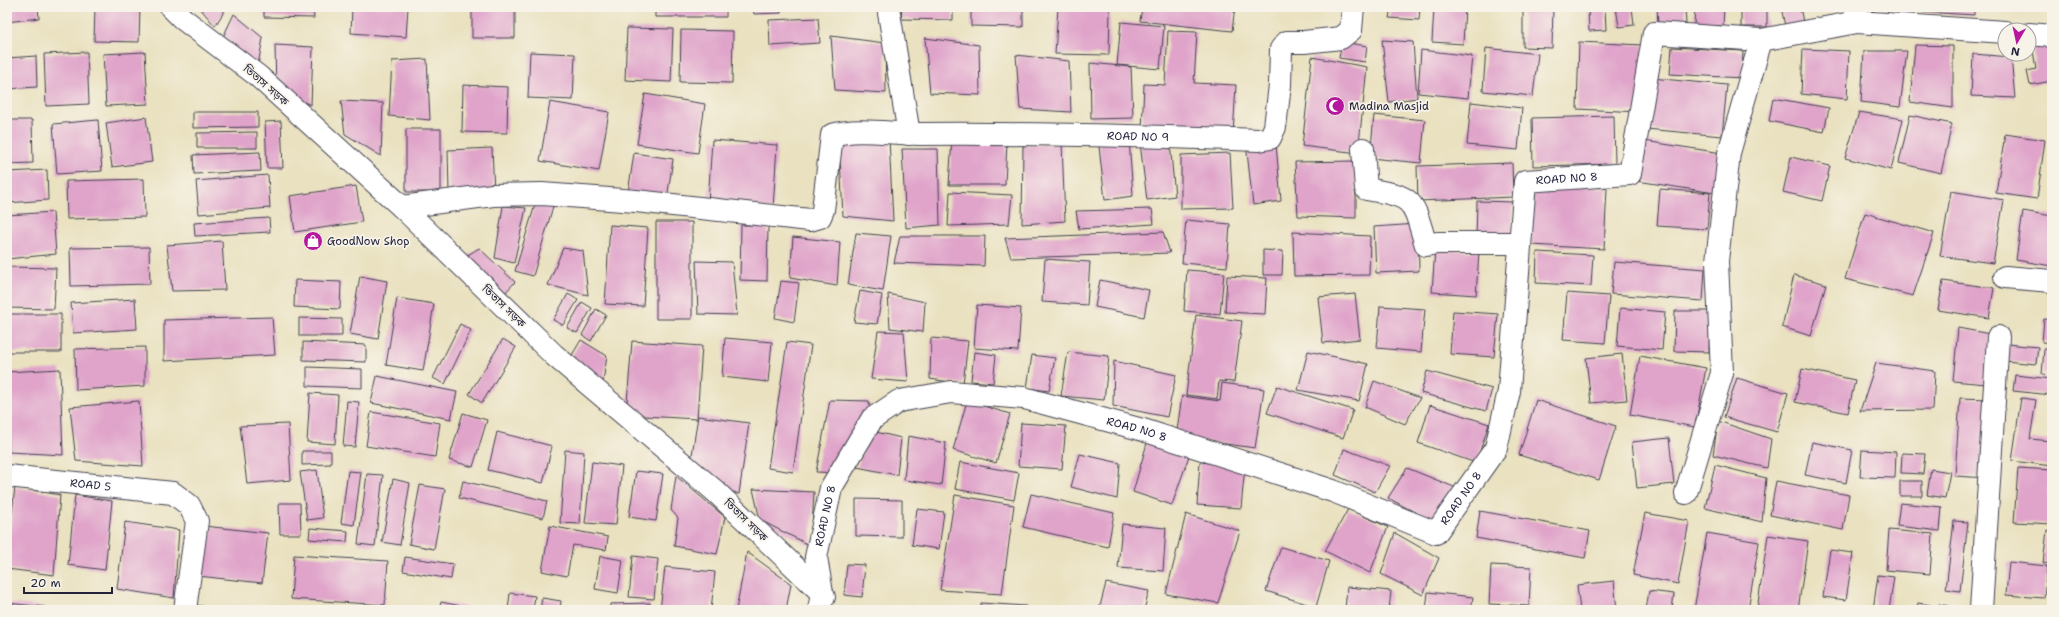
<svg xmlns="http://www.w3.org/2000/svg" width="2059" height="617" font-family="'Shantell Sans','Noto Sans Bengali',sans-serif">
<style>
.building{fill:#e0a4ca}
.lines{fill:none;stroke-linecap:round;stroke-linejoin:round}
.minor-casing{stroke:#403f4f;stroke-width:24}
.minor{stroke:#fff;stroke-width:22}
.labels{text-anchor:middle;stroke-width:3.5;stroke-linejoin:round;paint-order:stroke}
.street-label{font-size:11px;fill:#22223b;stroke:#f7f3e8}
.poi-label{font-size:11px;fill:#22223b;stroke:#f7f3e8;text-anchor:start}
</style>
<rect width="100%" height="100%" fill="#f7f3e8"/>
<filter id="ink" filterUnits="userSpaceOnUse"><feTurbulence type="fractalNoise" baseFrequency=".025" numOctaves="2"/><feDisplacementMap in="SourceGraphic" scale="8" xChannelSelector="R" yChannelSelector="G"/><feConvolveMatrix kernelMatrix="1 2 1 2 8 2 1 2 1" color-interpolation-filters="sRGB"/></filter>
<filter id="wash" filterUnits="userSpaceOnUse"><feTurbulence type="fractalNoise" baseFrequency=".012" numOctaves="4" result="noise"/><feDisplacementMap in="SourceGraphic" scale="16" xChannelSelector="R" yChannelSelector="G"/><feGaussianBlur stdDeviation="0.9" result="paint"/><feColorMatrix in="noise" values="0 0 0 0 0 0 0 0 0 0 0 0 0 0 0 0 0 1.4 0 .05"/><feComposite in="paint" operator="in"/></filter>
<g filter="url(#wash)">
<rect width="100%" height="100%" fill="#e9e1bf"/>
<g id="blocks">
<!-- building -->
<path class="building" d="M7,7H38L39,18L7,22Z
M95,7H140L139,42L94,41Z
M199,7H227L215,26Z
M264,7H313L314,18L264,17Z
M352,7H408L406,37L351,33Z
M472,7H515V38H472Z
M655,7H726V17H655Z
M753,7H781V13L754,14Z
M902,7H953V20L901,19Z
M971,7H1023V27L971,26Z
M1058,7H1110L1109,55L1055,54Z
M1142,7H1235L1232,31L1140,21Z
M1391,7H1420L1419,20L1389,18Z
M1434,7H1465L1463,44L1432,42Z
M1523,7H1553L1552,48L1523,47Z
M1588,7H1605L1606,30L1589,31Z
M1616,7H1632L1634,25L1619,27Z
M1657,7H1685L1686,24L1658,25Z
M1695,7H1724L1723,26L1694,25Z
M1741,7H1767V27H1741Z
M1781,7H1800L1804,27L1786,31Z
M1922,7H1974V15L1922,12Z
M234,14L263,38L257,70L223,37Z
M818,18L820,43L770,46L769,20Z
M1121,22L1164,26L1160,69L1117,65Z
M627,28L673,29L671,82L625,80Z
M681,30L733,31L732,83L680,82Z
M1168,31L1197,32L1194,83L1236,85L1233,135L1142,130L1144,84L1165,85Z
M831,36L885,43L886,93L835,90Z
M925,38L979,45L980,95L930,93Z
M1382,40L1413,42L1417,98L1389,102Z
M2052,41V81L2030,85L2027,71L2036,69L2032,45Z
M1342,42L1367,46L1365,62L1339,58Z
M1579,42L1643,45L1640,112L1577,109Z
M275,45L313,47L311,105L276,91Z
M1915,45L1953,46V108L1910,102Z
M1672,47L1743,51L1742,78L1670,74Z
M1486,48L1538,54L1533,96L1483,91Z
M1803,49L1849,51L1847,99L1801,94Z
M1421,50L1472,56L1468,98L1418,93Z
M1864,51H1907L1900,107L1861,102Z
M87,52L89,104L46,106L44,54Z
M145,52L148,104L106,106L103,54Z
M530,52L575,54L573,100L528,98Z
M1973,54L2011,57L2015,98L1971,96Z
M1016,55L1069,61L1071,112L1020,109Z
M36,56L37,87L7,89V58Z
M1312,57L1367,67L1358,153L1302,146Z
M427,59L430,120L389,116L392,61Z
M1090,63L1131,67L1133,118L1091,119Z
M1651,78L1727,85L1722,136L1646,129Z
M463,85L508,87L507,133L462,132Z
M645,94L705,104L698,153L637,144Z
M1773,98L1829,108L1824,132L1769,121Z
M341,101L383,103L381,156L345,134Z
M550,102L609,112L599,171L540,161Z
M1471,102L1522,108L1518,150L1467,145Z
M193,112H258V127L193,128Z
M1859,112L1903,119L1891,170L1845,158Z
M1374,115L1425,120L1421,163L1370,158Z
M1910,115L1952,124L1941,173L1899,163Z
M1614,116L1615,164L1533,166L1532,118Z
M146,117L152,162L112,167L106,123Z
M7,120H32L33,163L7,164Z
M98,120L102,171L57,174L53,124Z
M281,121L283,168H267L265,122Z
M406,129H441V192H406Z
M257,132V148H197V133Z
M2005,134L2045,140L2037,199L1996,193Z
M839,138H889L893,221L843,216Z
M1098,138L1129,139L1133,196L1105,200Z
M952,139L1007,141L1005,185H949Z
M712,140L777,145L773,209L708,204Z
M1644,141L1722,153L1715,193L1637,181Z
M1062,143L1065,221L1022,224L1023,146Z
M1140,143H1170L1175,196L1147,200Z
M1246,143L1276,144L1281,201L1253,205Z
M492,148L494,191L449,193L448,150Z
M902,149H938L940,225L906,228Z
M260,152L261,171L194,174L193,155Z
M634,153L673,159L667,199L628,193Z
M1230,153L1233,208L1181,209V155Z
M1791,157L1830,166L1822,201L1783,192Z
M1356,161V218L1298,216L1295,162Z
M1512,163L1513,197L1418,201L1417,166Z
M47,170L48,200L7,203V172Z
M268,175L270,208L199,214L196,181Z
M144,179L145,217L67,219L66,181Z
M1534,184L1607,188L1604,249L1531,245Z
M356,186L362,222L295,232L290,196Z
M1660,189L1710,193L1707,229L1657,226Z
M1951,191L2004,200L1993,263L1940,256Z
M950,192L1012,195L1009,224L948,226Z
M537,198L554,203L533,276L515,271Z
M1477,201L1513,202L1512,241H1476Z
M503,206L526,208L514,263L495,258Z
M1152,209L1154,224L1079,229L1076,211Z
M2023,211L2052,216V266L2016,260Z
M53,212L56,254L7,259V215Z
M1865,213L1934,233L1913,296L1845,279Z
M269,218L270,232L195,236L194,223Z
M1186,220L1230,224L1227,267L1182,263Z
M656,222H692V319H656Z
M1418,224L1419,271L1376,273L1374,227Z
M610,225L648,228L643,306L605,304Z
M741,225H768L767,281L740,280Z
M1163,232L1170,253L1011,258L1005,238Z
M1293,232L1370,236L1369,275L1294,276Z
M856,233L891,236L883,291L848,285Z
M900,236H985L984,266L894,263Z
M793,237L840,242L837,286L790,278Z
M222,241L225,290L172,291L167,245Z
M149,247L150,284L71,286L70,248Z
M479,248L515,282L504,294L463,258Z
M563,248L583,251L588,295L548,285Z
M1435,249L1479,252L1476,295L1432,292Z
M1263,250L1283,251L1282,275H1263Z
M1537,252L1593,255L1591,286L1536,283Z
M1045,259L1090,262L1087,305L1042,302Z
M696,261L732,262L737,315L698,314Z
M1614,262L1705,269L1703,301L1611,294Z
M7,267L56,268L54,309L7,308Z
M1187,270L1224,273L1220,314L1184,311Z
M1794,275L1826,284L1811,336L1782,327Z
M360,276L387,281L378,339L350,334Z
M1227,276L1267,278L1265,314L1225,312Z
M295,280L341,282L340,309L294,307Z
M1100,280L1149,290L1144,317L1095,307Z
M781,281L799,283L794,322L775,318Z
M1943,281L1994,288L1989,318L1938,310Z
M860,291L882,295L877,324L854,322Z
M1567,293L1609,296L1605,343L1563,340Z
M568,294L578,300L563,325L553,320Z
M888,294L925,302L923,332L890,328Z
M1355,294L1360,339L1323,343L1318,297Z
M397,298L434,304L423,371L386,365Z
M135,299L137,329L73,333L71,303Z
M582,302L592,308L577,333L567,328Z
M977,305L1021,308L1018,351L974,348Z
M1380,306L1425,309L1421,352L1377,348Z
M1620,308L1665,312L1662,350L1617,346Z
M596,309L606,315L591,341L582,335Z
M1453,311L1498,314L1494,357L1450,354Z
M1675,311H1710L1709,352L1674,351Z
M7,314H61V352H7Z
M1196,315L1242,321L1234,382L1219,381L1217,399L1186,395Z
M272,317L275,355L164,361V320Z
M299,318L342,319V336H299Z
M2044,319L2052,320V343L2042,342Z
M460,324L471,330L445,384L433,378Z
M1958,328L1990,334L1986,384L1953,381Z
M878,331L904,332L908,382L871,379Z
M725,338L772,342L768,382L722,377Z
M931,338L968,341L963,384L930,379Z
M503,339L516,347L482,403L469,394Z
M581,340L607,356L603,382L572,355Z
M632,341L702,346L697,419L626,415Z
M303,342L366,345V362L303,360Z
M787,342L811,345L793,472L768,468Z
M2006,344L2038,347L2036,364L2005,361Z
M145,347V386L76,390L75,349Z
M2044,349L2052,350V375L2042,374Z
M1308,351L1368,364L1359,401L1298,390Z
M974,352L996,355L993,383L971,381Z
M1068,352L1109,356L1104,400L1061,396Z
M1622,354L1627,400L1591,403L1586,358Z
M1032,355L1055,358L1049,391L1027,388Z
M1640,356L1706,368L1695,427L1630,415Z
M1114,361L1176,375L1167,417L1113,406Z
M1876,363L1935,371L1933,410L1860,411Z
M307,367L362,369V388L307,386Z
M60,369L63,455L9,452L7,372Z
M1802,369L1855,380L1848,413L1795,402Z
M1427,371L1492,389L1486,411L1421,393Z
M2015,375L2052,379V395L2013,391Z
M377,376L457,392L451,419L371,403Z
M1737,378L1788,393L1777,432L1724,417Z
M1374,381L1420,398L1405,424L1365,407Z
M1222,383L1264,389L1255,448L1176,437L1182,396L1220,401Z
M1277,386L1353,410L1343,438L1267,413Z
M310,393L338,395L335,444L307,442Z
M1960,398L1990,399L1986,478L1955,476Z
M2021,398L2036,400L2030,439L2052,441V466L2012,461Z
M830,400L869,401L870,415L839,473L816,472Z
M1536,400L1616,426L1599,480L1519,455Z
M139,401L143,466L76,461L70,407Z
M347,401L359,402L355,447L343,446Z
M967,401L1010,414L996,463L953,450Z
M1430,405L1489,424L1476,463L1418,443Z
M371,412L440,423L435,457L366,446Z
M463,413L487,420L473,467L449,460Z
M698,416L749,423L739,494L708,483L690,468Z
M1718,421L1771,439L1767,468L1713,455Z
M1021,423L1066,426L1062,469L1018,466Z
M288,424L291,480L247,484L240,426Z
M872,431L901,438L897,475L857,467Z
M497,432L552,446L543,483L488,470Z
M908,436L946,443L941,485L904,480Z
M1149,436L1190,453L1172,505L1133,492Z
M1669,438L1674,484L1637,488L1632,442Z
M1812,442L1852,450L1846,483L1805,475Z
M1344,449L1390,466L1375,492L1335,475Z
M565,450L584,452L580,524L560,523Z
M1862,450L1896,452L1895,478L1860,477Z
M302,451H331V464L302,465Z
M1902,453L1925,454L1923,474L1901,473Z
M1080,454L1120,463L1117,499L1071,487Z
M592,462L622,466L616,525L585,523Z
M960,462L1019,473L1014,500L955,489Z
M1200,462L1245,466L1241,508L1197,505Z
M1715,465L1766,478L1762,522L1705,508Z
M1407,468L1459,489L1435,523L1388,498Z
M2018,468L2052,470V524L2014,522Z
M1931,469L1950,472L1945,498L1927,495Z
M317,470L323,518L307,520L300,472Z
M348,471L361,472L354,525L341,523Z
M636,471L663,474L656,521L629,517Z
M367,474L383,475L375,546L358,544Z
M676,476L725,517L717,554L674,546L678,518L671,510Z
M393,479L410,483L400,545L382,542Z
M463,481L547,501L543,518L459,498Z
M1776,481L1849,495L1843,530L1770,515Z
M1900,481H1922V496H1900Z
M420,485L445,489L434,549L409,544Z
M15,487L60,495L54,575L7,569V554Z
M753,489L814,492L811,546L760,520Z
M1031,494L1114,513L1108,547L1023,527Z
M75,495L112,501L105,570L68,565Z
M955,495L1014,505L1002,594L940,590Z
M856,499L902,500V537L856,536Z
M279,503H300L301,534H280Z
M1900,503L1942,507L1940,531L1897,526Z
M917,509L944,512L939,549L912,545Z
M1348,509L1388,527L1370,573L1325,551Z
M1480,511L1590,531L1585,558L1476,538Z
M1645,513L1689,521L1678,584L1633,575Z
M1186,514L1240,531L1218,603L1166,594Z
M1954,521L1968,522L1960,591L1946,589Z
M125,522L179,530L174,598L117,589Z
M1122,524L1166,528L1163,571L1118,568Z
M195,525L268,533L262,583L189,575Z
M550,526L608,537L606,550L573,545L567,576L542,571Z
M310,528L348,531L347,542L309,539Z
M1889,530L1933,534L1930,574L1886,570Z
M2047,530L2052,531V564L2043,563Z
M1395,533L1439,558L1423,595L1381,574Z
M1707,533L1759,542L1748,610H1694Z
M1768,535L1808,541L1798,610H1757Z
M1281,547L1329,561L1316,607L1266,591Z
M1830,550L1853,553L1846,600L1823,597Z
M747,552L791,584L786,610H736Z
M294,555L388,561L385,605L291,599Z
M600,556L623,560L618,593L595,589Z
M633,556L658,559L654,599L629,597Z
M405,557L453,564L451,579L403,571Z
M2009,562L2047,566L2044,598L2006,595Z
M847,564L865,565L862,597L844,595Z
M1491,565L1531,567L1529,606L1489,604Z
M665,567L715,572L711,610H660Z
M1878,575L1894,577L1889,610H1873Z
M1614,581L1617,610H1580L1577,585Z
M1106,583L1149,591L1144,610H1099Z
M1347,587L1391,591L1389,610H1345Z
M1649,591L1674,594L1672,610H1646Z
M1428,592L1473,597L1471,610H1426Z
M510,593L535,596L533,610H508Z
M542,598L561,601L560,610H540Z
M441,602L476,609V610H439Z
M7,603L45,607L44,610H7Z
M650,603V610H610V604Z
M981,603L1026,606L1025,610H981Z
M1918,603L1931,605L1930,610H1916Z
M1939,604L1953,607L1952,610H1938Z
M194,605L222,609V610H193Z"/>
</g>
</g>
<g filter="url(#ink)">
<use href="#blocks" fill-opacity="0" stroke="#403f4f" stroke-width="1"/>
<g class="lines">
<!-- minor casing -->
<g class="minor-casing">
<g id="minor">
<path d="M171,7L183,19L258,76L402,207L554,355L715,491L822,593L824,597"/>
<path d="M888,7L909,134"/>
<path d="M1857,22L2005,32"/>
<path d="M2029,34L2052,36"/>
<path d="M1363,149L1366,189C1416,197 1412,199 1426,245L1437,243H1520"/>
<path id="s1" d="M402,207L493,195L542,194L636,201L810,220L820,217L823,210L832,135C857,127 892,134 919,134C1033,133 1146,136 1259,140L1270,138L1275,127L1280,85L1281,49L1287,42H1304L1341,38L1351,30L1353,7"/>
<path d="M2005,277L2052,281"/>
<path id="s2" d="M7,476L173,493L189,505L197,521L185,610"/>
<path d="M1686,493L1722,373L1717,261L1729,153L1761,40"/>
<path id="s3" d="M819,610L822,593L816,557L831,488L872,419L899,401L951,392L1024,398L1143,430L1333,491L1436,533L1496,448L1509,391L1525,181L1630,174L1654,33L1761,40L1857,22L1855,7"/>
<path d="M1981,610L1998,337"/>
</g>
</g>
<!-- minor -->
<use href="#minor" class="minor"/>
</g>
</g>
<!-- icons -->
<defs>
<g id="mosque-disc" transform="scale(1)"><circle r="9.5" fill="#b5179e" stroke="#f7f3e8"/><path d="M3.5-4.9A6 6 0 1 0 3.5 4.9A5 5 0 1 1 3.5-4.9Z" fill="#fff"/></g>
<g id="shop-disc" transform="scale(1)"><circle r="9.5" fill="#b5179e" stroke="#f7f3e8"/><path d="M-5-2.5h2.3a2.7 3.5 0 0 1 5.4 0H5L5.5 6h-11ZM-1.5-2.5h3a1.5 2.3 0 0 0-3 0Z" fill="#fff"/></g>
</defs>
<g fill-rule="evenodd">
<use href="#mosque-disc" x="1335" y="106"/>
<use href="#shop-disc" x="313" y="241"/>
</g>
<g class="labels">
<!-- street labels -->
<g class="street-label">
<text transform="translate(266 85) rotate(41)" y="4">তিতাস সড়ক</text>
<text dy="4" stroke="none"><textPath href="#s1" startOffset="810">ROAD NO 9</textPath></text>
<text dy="4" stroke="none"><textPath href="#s3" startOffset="1212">ROAD NO 8</textPath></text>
<text transform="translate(504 306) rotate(44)" y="4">তিতাস সড়ক</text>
<text dy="4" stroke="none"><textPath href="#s3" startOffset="480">ROAD NO 8</textPath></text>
<text dy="4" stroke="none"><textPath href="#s2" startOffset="84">ROAD 5</textPath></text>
<text dy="4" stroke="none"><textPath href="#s3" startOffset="840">ROAD NO 8</textPath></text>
<text dy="4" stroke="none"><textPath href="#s3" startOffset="96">ROAD NO 8</textPath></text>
<text transform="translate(746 520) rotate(44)" y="4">তিতাস সড়ক</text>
</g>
<!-- poi labels -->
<g class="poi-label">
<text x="1349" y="110">Madina Masjid</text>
<text x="327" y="245">GoodNow Shop</text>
</g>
</g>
<!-- margin -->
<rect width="2059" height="617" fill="none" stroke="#f7f3e8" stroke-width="24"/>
<!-- north arrow -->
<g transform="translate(2017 42) rotate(189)"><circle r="19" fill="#f7f3e8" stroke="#a29fa3"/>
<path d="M0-3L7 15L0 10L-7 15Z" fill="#b5179e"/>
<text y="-6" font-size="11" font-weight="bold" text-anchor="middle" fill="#22223b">N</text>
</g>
<!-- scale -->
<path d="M24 587v6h88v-6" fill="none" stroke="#22223b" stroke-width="2"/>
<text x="30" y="587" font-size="12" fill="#22223b" stroke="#f7f3e8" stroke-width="3" paint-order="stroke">20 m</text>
</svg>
